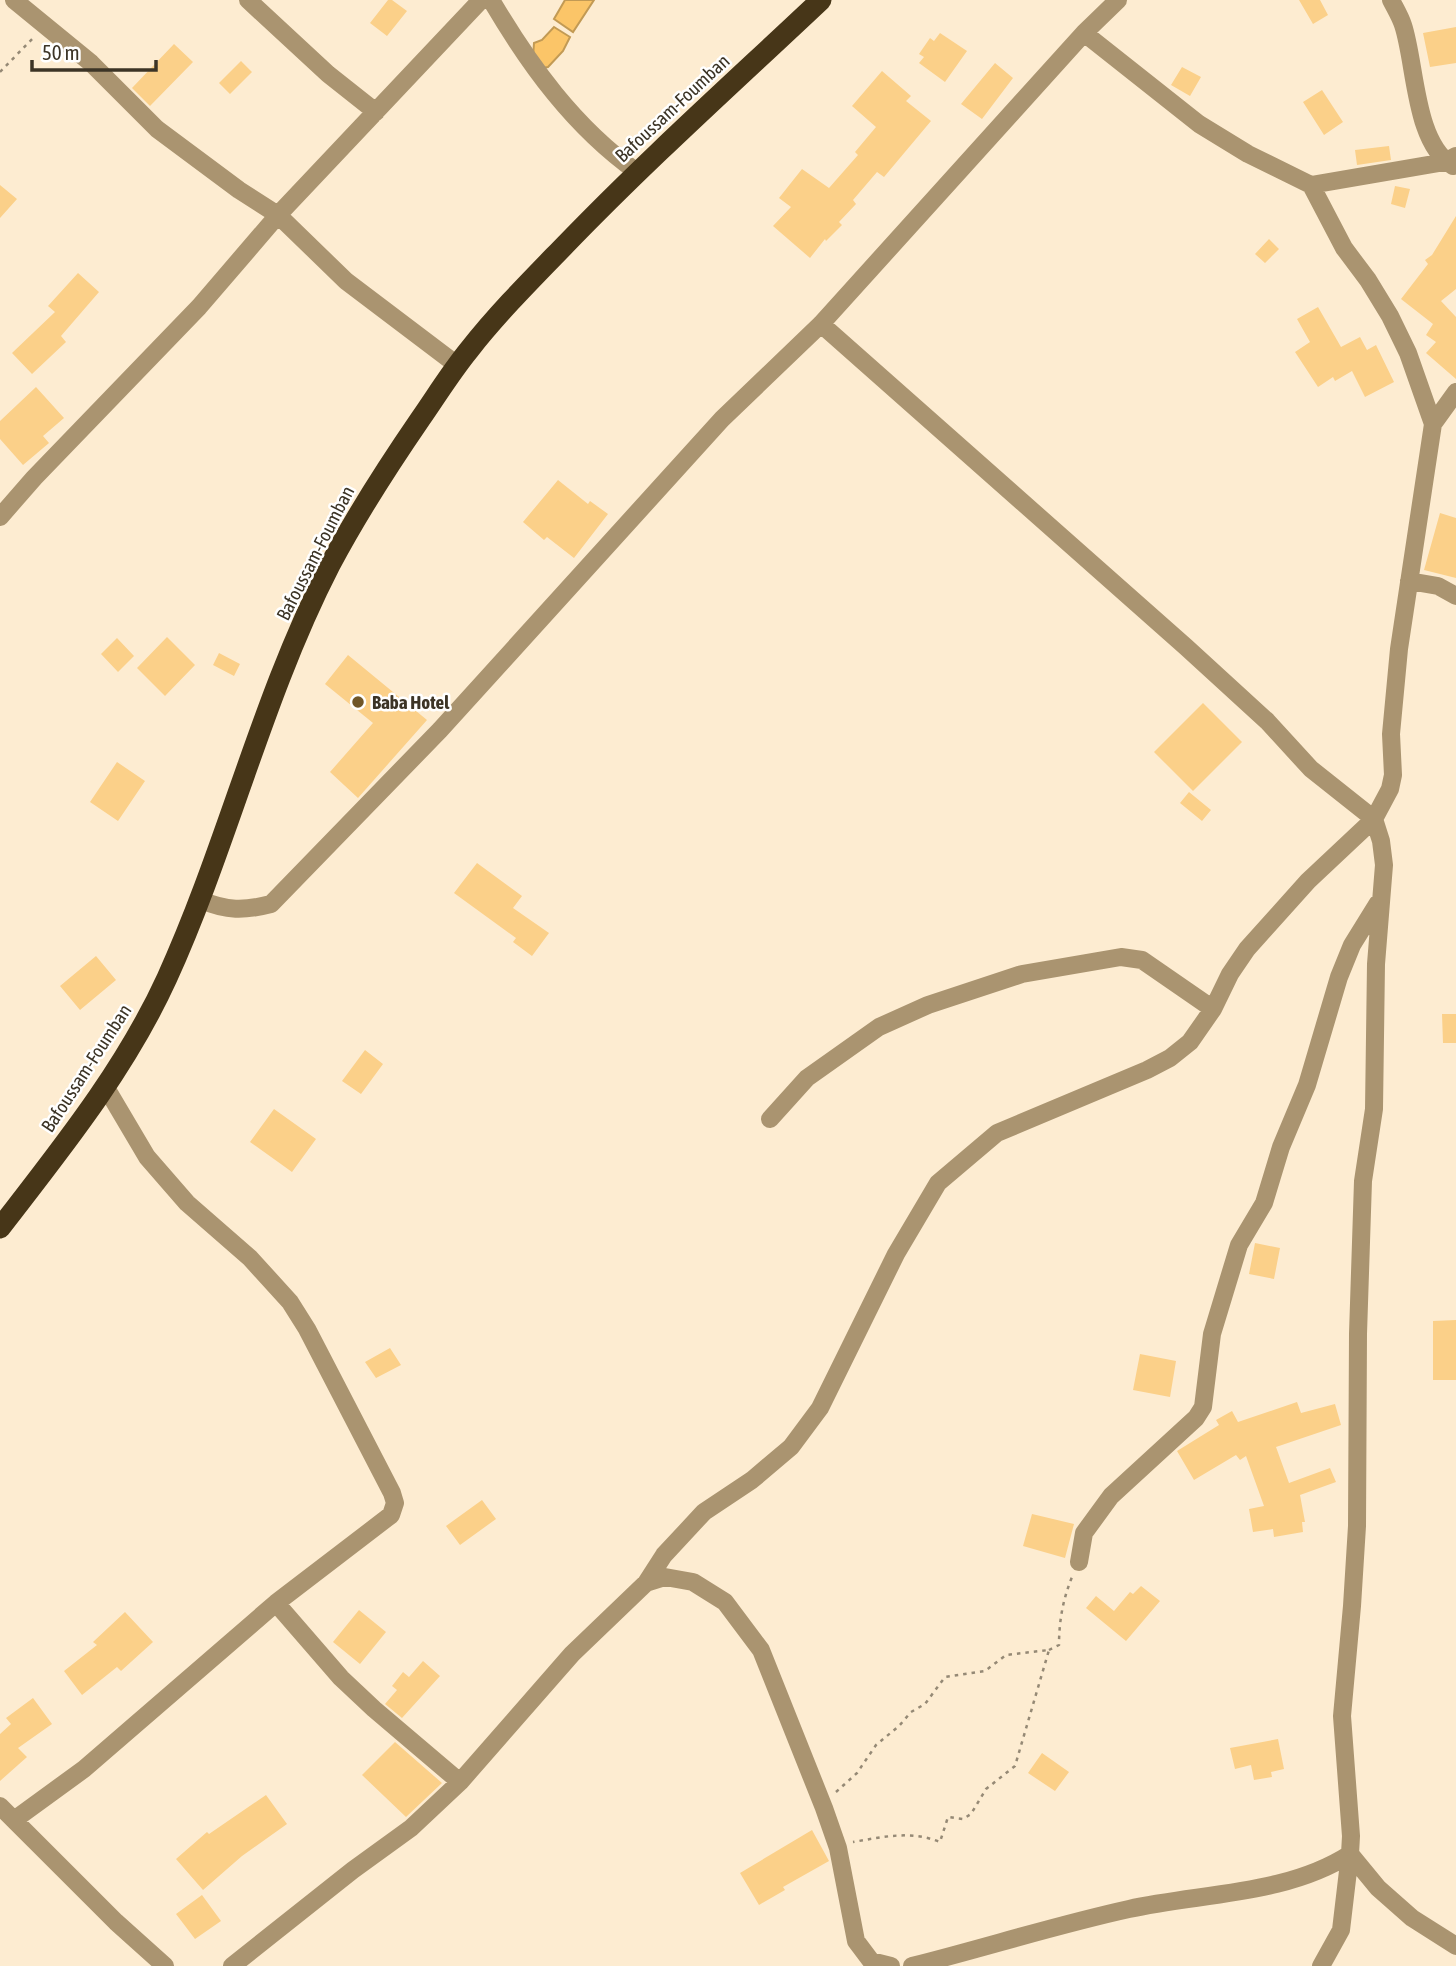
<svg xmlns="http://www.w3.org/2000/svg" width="1456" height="1966" font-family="'Asap Condensed',sans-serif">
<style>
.water{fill:#fbc568;stroke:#c29a54;stroke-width:2}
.building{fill:#fbd089}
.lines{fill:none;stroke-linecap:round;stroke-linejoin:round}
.path{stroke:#958975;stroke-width:2.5;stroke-dasharray:3.5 5;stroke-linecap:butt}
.minor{stroke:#aa9470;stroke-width:18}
.highway{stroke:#473618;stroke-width:21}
.poi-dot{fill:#705628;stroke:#fff;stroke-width:2.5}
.labels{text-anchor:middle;stroke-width:5;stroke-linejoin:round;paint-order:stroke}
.street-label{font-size:19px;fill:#3c3426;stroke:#fff}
.poi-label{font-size:19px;font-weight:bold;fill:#3c3426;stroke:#fff;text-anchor:start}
</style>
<rect width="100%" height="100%" fill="#fdecd1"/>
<!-- water -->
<path class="water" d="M565,0H594L573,32L554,19Z
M554,27L570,37L563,51L548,67L543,68L533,58L534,43L542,40Z"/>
<!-- building -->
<path class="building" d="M388,0H392L407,11L387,36L370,23Z
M1299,0H1320L1328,15L1313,24Z
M1456,27V63L1430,67L1423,33Z
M940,33L967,51L945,82L919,63L924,57L919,54L930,38L934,41Z
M174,44L193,62L150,106L132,88Z
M241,61L252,72L230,94L219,83Z
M995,63L1013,78L982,119L961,104Z
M1182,67L1201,77L1190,96L1171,85Z
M882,71L911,96L906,101L931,121L884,177L877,172L853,200L856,204L839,222L842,225L826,241L825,239L810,258L773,226L791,207L779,198L802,169L829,188L858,155L855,152L876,127L852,106Z
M1322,90L1343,122L1324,135L1303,102Z
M1389,146L1391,160L1357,165L1355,150Z
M0,185L17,199L0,218Z
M1395,186L1410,189L1405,208L1391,204Z
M1456,216V289L1441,301L1456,317V379L1426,353L1436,342L1426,335L1433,324L1401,299L1428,264L1425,260L1432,255Z
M1269,239L1279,249L1265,263L1255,254Z
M78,273L99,292L61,336L66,342L32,374L12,353L55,312L48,306Z
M1318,307L1341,347L1360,337L1367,350L1376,345L1394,382L1365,397L1352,371L1335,381L1333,377L1318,387L1295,352L1310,342L1297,319Z
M36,387L64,418L43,436L49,443L23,465L0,439V421Z
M558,480L588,504L590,501L608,514L574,558L547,537L544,540L523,522Z
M1440,513L1456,518V578L1424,570Z
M167,637L195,665L165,696L137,668Z
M117,638L134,656L118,672L101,654Z
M219,653L240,664L234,676L213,665Z
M348,655L427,720L358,798L330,772L373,723L325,684Z
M1203,703L1242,742L1193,791L1154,752Z
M117,762L145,781L118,821L90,802Z
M1189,792L1211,810L1202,821L1180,803Z
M477,863L522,896L513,908L549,933L532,956L513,942L516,938L454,893Z
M96,956L116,980L80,1010L60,986Z
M1442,1014H1456V1043H1443Z
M365,1050L383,1064L361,1094L342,1081Z
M274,1109L316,1139L292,1172L250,1142Z
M1255,1243L1280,1248L1274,1279L1249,1274Z
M1456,1320V1380H1433V1321Z
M390,1348L401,1365L376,1378L365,1362Z
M1140,1354L1176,1361L1170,1397L1133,1390Z
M1297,1402L1301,1413L1335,1404L1341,1425L1276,1447L1289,1483L1330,1468L1336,1482L1300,1495L1305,1522H1302L1303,1532L1274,1537L1273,1529L1253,1532L1249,1509L1264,1506L1246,1456L1240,1460L1236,1455L1194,1480L1177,1451L1219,1425L1216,1420L1232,1411L1238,1422Z
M482,1500L496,1519L460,1545L446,1526Z
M1032,1514L1074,1524L1065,1558L1023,1546Z
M1141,1586L1160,1601L1126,1641L1086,1608L1096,1596L1114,1611L1130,1592L1133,1594Z
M359,1610L386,1632L360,1664L333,1642Z
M125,1612L153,1642L121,1671L117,1667L82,1695L64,1671L97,1645L93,1642Z
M423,1661L440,1676L402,1718L385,1704L397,1690L392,1686L403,1672L409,1677Z
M33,1698L52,1724L18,1748L27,1757L0,1781V1734L11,1724L6,1718Z
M1278,1739L1284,1769L1271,1772L1272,1777L1254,1780L1251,1765L1235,1769L1230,1748Z
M395,1742L442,1783L406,1817L362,1775Z
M1042,1753L1069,1772L1055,1791L1028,1773Z
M266,1795L287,1824L242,1856L203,1890L176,1859L207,1832L209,1834Z
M812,1830L829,1861L783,1887L785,1890L759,1905L740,1873Z
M202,1895L221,1921L195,1939L176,1914Z"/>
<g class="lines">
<!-- path -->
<path class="path" d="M0,72L34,37
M1049,1650L1059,1645C1059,1621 1063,1599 1072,1577
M836,1792L857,1773L876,1745L899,1726L911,1712L925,1704L945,1677L985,1671L1006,1655L1049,1650L1015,1766L986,1789L971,1814L963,1819L948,1817L940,1842C910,1830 883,1837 853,1842"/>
<!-- minor -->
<path class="minor" d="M14,0L91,63L157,129L239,190L278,215L346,281L457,365
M248,0L328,74L376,112
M491,0C530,66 574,127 637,172
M1391,0C1395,8 1400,16 1403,25C1416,64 1414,143 1453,166
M1084,33L1199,124L1248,154L1311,185L1445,162L1456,156
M1311,185L1344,248L1368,280L1390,316L1408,353L1433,424
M821,324L1186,647L1267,721L1311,769L1374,819L1381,841L1384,865L1376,964L1374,1109L1363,1181L1358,1334L1357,1526L1352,1606L1342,1716L1351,1836L1350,1854C1287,1895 1201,1893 1129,1909C1056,1925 984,1948 912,1966
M0,517L34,478L199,307L278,215L481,0
M1409,581L1438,586L1456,596
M201,900C227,911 244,911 271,904L440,730L722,419L821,324L1084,33L1118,0
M770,1119L807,1078L879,1027L928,1005L1022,974L1121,957L1142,960L1213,1009
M1079,1562L1084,1533L1111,1496L1196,1418L1203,1407L1212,1334L1239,1245L1264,1203L1281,1147L1307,1085L1339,977L1352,945L1378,903
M646,1583L664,1555L704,1512L752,1480L791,1447L820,1408L896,1254L938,1183L997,1133L1147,1070L1170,1058L1190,1042L1213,1009L1230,974L1247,949L1308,881L1374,819L1390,789L1393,775L1391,734L1399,649L1433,424L1456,392
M276,1603L341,1678L374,1709L460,1782
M0,1806L116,1922L165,1966
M14,1820L84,1769L276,1603L391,1515L395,1503L392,1493L307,1329L290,1302L250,1258L187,1203L147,1157L105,1086
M232,1966L353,1870L411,1828L460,1782L572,1654L646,1583L665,1577L693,1582L725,1602L761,1650L824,1808L838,1848L856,1941L871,1961L891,1966
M1321,1966L1341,1930L1350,1854L1378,1888L1412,1918L1456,1946"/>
<!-- highway -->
<path class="highway" d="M0,1228C61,1149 125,1070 167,978C228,844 262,697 330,565C357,514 388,466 421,418C437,395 451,372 469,350C498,313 532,279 565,245C647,160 735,81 821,0"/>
</g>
<!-- markers -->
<circle class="poi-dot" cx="358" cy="702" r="7"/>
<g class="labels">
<!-- street labels -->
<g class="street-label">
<text transform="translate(672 108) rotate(-43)" y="7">Bafoussam-Foumban</text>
<text transform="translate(315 553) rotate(-63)" y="7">Bafoussam-Foumban</text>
<text transform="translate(86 1068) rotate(-57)" y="7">Bafoussam-Foumban</text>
</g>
<!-- poi labels -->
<g class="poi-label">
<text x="372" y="709">Baba Hotel</text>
</g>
</g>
<!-- scale -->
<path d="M32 60v10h124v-10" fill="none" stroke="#3c3426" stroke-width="3.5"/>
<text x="42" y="60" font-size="21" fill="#3c3426" stroke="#ffffff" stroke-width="5" paint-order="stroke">50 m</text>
</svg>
